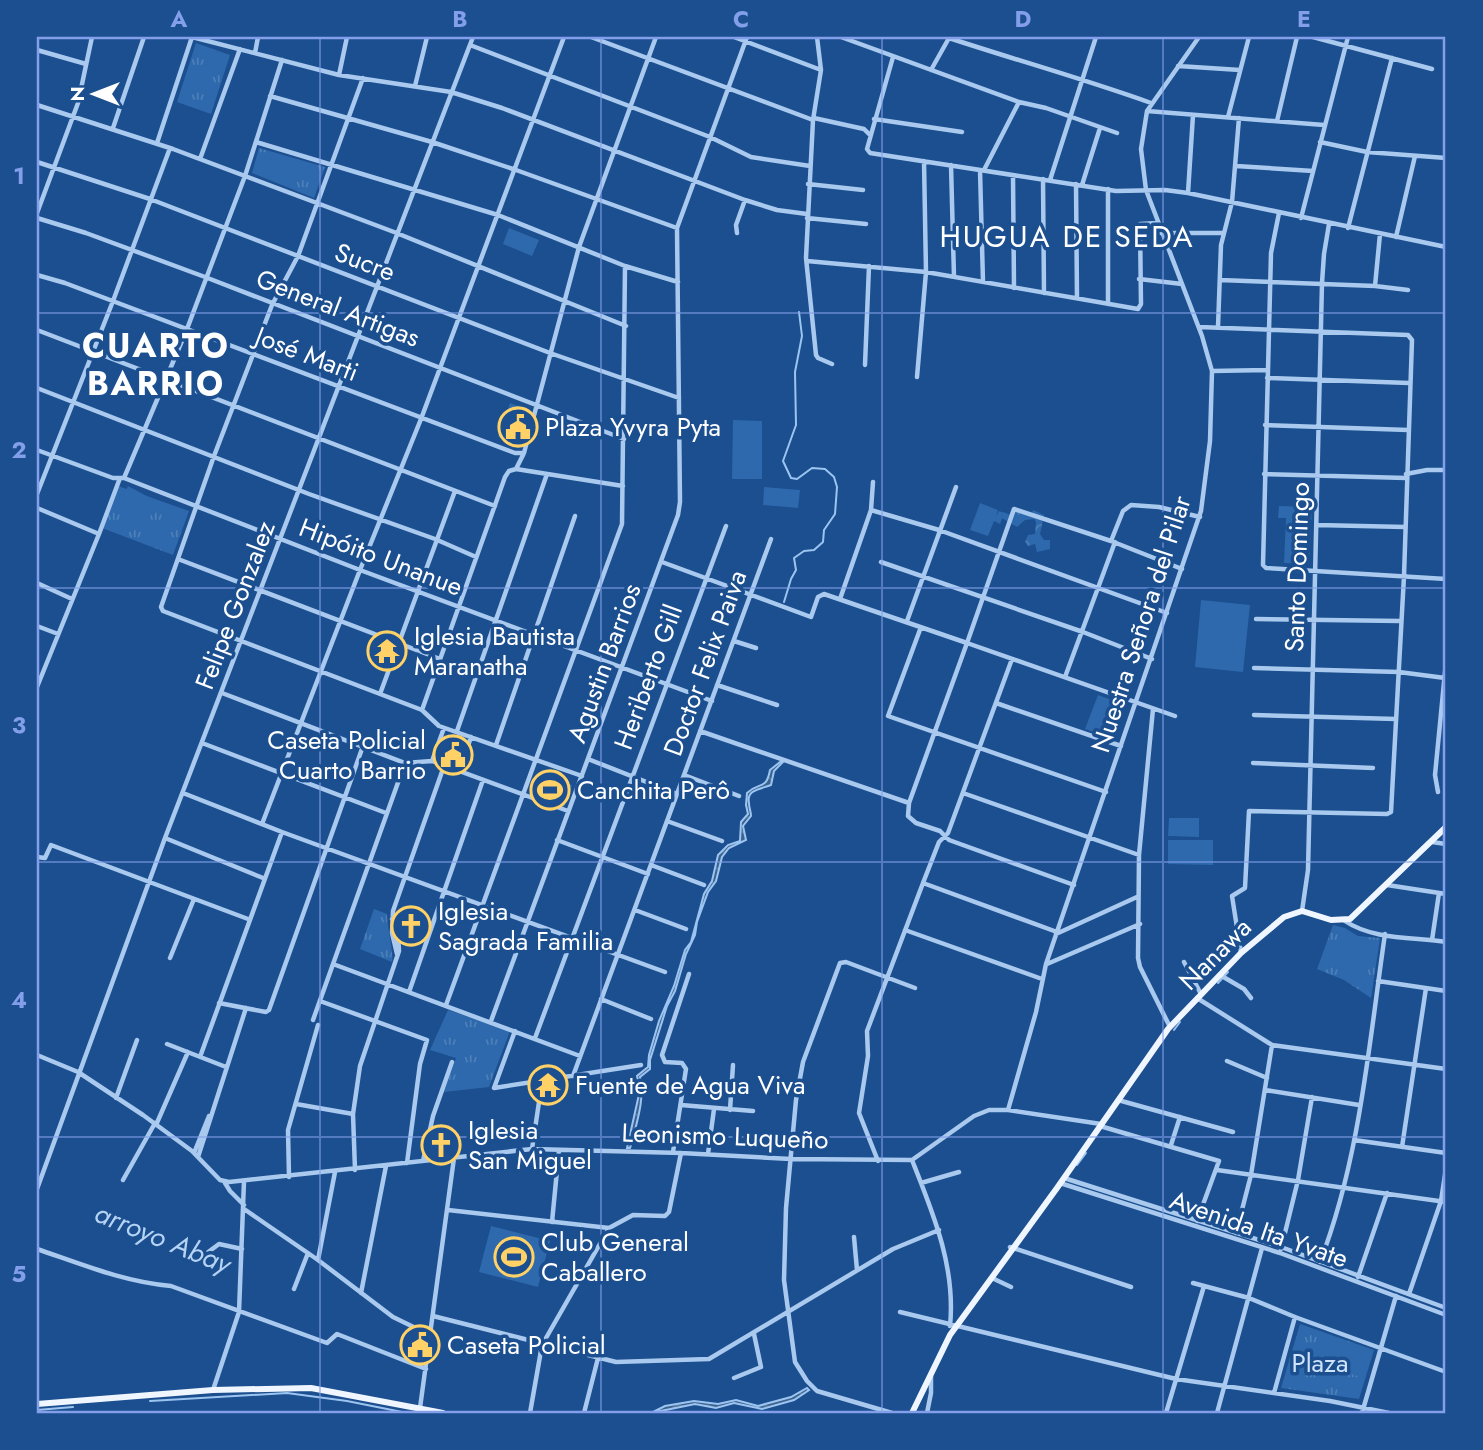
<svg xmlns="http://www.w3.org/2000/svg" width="1483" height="1450" font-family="Jost,sans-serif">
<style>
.forest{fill:url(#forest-crowns)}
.park{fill:url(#park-tufts)}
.garden{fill:#2e69ad}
.water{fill:url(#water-waves);stroke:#9cc4f0;stroke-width:2}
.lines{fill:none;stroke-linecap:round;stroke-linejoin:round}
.stream{stroke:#9cc4f0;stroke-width:2}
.minor{stroke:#a9c9ee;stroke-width:4.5}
.major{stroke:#f0f6ff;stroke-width:6}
.grid{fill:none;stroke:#839eea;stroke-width:2;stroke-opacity:0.55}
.labels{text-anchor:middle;stroke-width:7;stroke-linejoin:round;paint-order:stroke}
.street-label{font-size:26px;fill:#fff;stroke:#1b4f8f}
.poi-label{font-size:26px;fill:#fff;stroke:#1b4f8f;text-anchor:start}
.park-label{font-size:26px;fill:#cfe3fa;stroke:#1b4f8f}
.water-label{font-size:28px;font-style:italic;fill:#b5d3f5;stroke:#1b4f8f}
.quarter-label{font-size:30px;letter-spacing:2px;fill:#fff;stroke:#1b4f8f}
.district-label{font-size:33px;font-weight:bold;letter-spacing:2px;fill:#fff;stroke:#1b4f8f}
.neatline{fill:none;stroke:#839eea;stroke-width:2.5}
.grid-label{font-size:23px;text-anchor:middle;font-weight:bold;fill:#839eea}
</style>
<defs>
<pattern id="forest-crowns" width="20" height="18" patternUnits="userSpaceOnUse" patternTransform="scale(1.75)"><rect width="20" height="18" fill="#2e69ad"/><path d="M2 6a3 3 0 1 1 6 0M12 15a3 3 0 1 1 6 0" fill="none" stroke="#4d80b9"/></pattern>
<pattern id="park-tufts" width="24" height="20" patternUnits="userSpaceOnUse" patternTransform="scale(1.75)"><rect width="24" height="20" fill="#2e69ad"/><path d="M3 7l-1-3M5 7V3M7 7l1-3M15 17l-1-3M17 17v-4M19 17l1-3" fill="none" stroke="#4d80b9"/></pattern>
<pattern id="water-waves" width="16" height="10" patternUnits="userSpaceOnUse" patternTransform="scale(1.75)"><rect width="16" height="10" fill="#3c6290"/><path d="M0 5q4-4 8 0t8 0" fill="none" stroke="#597aa1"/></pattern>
</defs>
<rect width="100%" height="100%" fill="#1b4f8f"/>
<!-- forest -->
<path class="forest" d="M1033,510L1044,515L1040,534L1044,540H1050V549L1037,552L1035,544L1028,546L1025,542L1028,535L1035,534L1036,522L1034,519L1025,520L1017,527L1002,518L1003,512L1011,515L1012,511L1032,514Z"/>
<!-- park -->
<path class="park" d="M196,43L230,55L211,114L177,102Z
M259,148L325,167L314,198L252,173Z
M118,486L189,511L173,555L102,528Z
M448,734L467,740L458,767L439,758Z
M374,909L387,914C387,928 394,952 392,962L360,949Z
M1333,925L1345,928L1358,936L1380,938L1371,998L1344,980L1317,969Z
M448,1010L510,1031L489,1087L444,1092L456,1058L430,1050Z
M1300,1324L1374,1350L1359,1399L1281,1388Z"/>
<!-- garden -->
<path class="garden" d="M273,154L301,163L295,183L266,173Z
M509,228L539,240L532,256L503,244Z
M510,403L529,410L518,444L498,437Z
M733,420L762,421V479H732Z
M128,486L158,502L150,517L120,501Z
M764,487L800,490L798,508L763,505Z
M980,503L998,510L996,516L999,511L1004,513L1000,524L994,521L988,536L970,530Z
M1279,506L1312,507L1309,564L1284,563L1286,518H1278Z
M1201,600L1250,605L1243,672L1195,667Z
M1098,695L1120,703L1108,737L1085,729Z
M537,773L572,785L564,807L529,794Z
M1169,818H1199V837L1168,836Z
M1168,840H1213V865L1168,864Z
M1341,938L1373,943L1369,968L1337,963Z
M491,1226L550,1241L538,1287L479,1272Z
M1323,1337L1373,1351L1365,1378L1316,1364Z"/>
<!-- water -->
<path class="water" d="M780,762H783L774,771L771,785C762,789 746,789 749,803C749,808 751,811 751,816L743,826L746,840L729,848L722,857L716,881L708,892L697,922L695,935L686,954L675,991L667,1006L650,1060V1069L640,1077C645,1098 637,1121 632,1142L630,1148H627L640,1090L637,1076L648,1067L649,1055L659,1021L674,986L685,950L691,942L704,894L712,881L718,855L728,845L740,841L741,822L748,814L746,805L747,793C760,781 766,791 770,770Z
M807,1388L809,1390L794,1400L762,1409L734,1403L716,1408L695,1404L651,1413L665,1406L694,1401L718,1404L736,1400L758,1406L791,1397Z"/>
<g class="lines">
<!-- stream -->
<path class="stream" d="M784,602L791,579L796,570L794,558L804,551L814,550L823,542L824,530L835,514L837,487L834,477L825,469L812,468L797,479L791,478L783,461L796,425L795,372L802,336L799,312
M1218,983L1228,972
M1174,1030L1180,1022
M1077,1165L1086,1153
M150,1401L287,1393L347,1401L407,1413
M37,1410L73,1407"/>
<!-- minor -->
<path class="minor" d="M192,37L339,75L451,92L502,108L745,200L777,210L807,214
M591,37L813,120
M734,37L821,70
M817,37L821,70L813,120L806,258L816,355L818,358L832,364
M841,37L1019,102L1046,108L1117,133
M1313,37L1432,69
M949,38C1016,60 1084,79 1151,103
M470,45L710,137L751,157L810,166
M37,50L86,64
M255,53L258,37
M893,57L867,149L870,153L1116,191L1165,190L1188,193L1446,247
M1178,66L1240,70
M931,70L949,38
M339,75L347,37
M363,78L298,256L272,305L214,456L161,607L163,611L422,710L439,726L582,776
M415,86L427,37
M270,96L432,142L516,170L677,228
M37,105L173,149L394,232L626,326
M1147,111L1324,125
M1228,117L1249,37
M814,118L864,129L869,134
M874,119L962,132
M1277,121L1297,37
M113,128L144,37
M256,142L498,215L625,266L678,282
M1320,142L1367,152L1446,158
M157,143L192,37
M200,159L240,49
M37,162L150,199L550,353L679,398
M951,165L954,277
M1236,166L1313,171
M980,170L983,282
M984,170L1019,102
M1013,175L1014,288
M1043,179L1044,293
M1050,180L1096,37
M808,184L863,190
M1076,184L1077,298
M1082,185L1100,128
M1188,193L1193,115
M37,213L78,103L92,37
M1279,213L1271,253L1263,565L1266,568L1446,579
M37,218L86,233L205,277L624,439
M807,218L866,224
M1301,218L1348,37
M1348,228L1392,58
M737,233L736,225L745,200
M1161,233H1223
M1396,237L1415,156
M807,261L926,272L1138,309L1141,304L1140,224L1157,223
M37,275L65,283L515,453H524
M1139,279L1182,284
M1220,280L1375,286L1408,290
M1375,286L1380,234
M1108,304V189
M1199,327L1408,335L1412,340L1404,576L1391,812L1387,814L1249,811L1245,888L1232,896L1241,953
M1218,327L1221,245L1232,202L1239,118
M37,330L495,506
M865,365L869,266
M1212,371L1267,370
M917,377L926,272L924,161
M1267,378L1409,383
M37,388L309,494L435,539L476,557
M1265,425L1408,430
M37,450L113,478H124L360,570L712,701
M516,469L524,453L579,247L656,37
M516,469L623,486
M1264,474L1406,478
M1406,474L1427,470H1446
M124,478L187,329L245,176L282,60
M37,494L113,301L170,148
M37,508L99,534L37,687
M871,510L939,530L1167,613
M1317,525L1405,527
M99,534L120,478
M1111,541L1123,511L1131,505L1159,507L1200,517
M178,559L440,659
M662,562L811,617L818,597L824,594L967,643L909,803L908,816L916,823L940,831L949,840L1074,885
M881,562L1083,632L1152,659
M37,583L72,599
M840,599L871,510L873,482
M1256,619L1400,621
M907,621L956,487
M37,626L58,634
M921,627L888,716L1106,792
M734,641L756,648
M1254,668L1399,672L1445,678
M1065,677L1115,542
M717,685L777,705
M222,693L405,763L432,761L568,811
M380,694L455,491
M996,703L1121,746
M1153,709L1139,855L1138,958L1140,967L1170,1027
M422,710L505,477L509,471L516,469
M1254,715L1396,719
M1175,716L967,643L1014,509L1111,541L1182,569
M457,731L547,474
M700,731L909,803
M202,743L386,813
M496,745L575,516
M588,759L677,794
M432,761L444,728
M1253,763L1373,768
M459,772L471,737
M684,775L739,796
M1438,792L1435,775L1446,662
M183,793L282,832L665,972
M963,793L1139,855
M667,821L722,841
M262,824L360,570L421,419L564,37
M165,838L263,878
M557,840L648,874
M1432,842L1446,844
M37,857L45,858L51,845L248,919
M651,865L704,885
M923,883L1057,932
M1387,885L1446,894
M635,910L686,929
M1302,911L1308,870L1322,283L1324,254L1329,224
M1345,921C1373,940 1414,937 1446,942
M905,930L1042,979
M1056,934L1137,897
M1432,940L1439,893
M397,954L392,933L393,911L444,766
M170,958L194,899
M1184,962L1201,994
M333,964L580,1056
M1047,964L1140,924
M1220,975L1244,989L1251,998
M1378,981L1446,991
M409,992L483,780
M1197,998L1272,1045L1446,1069
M601,999L651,1019
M320,1001L427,1040L420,1064L407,1163
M219,1003L266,1012L269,1010L363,746
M446,1005L622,524L625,266
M313,1020L405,763
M491,1021L678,515L680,502L677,228L747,37
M515,1031L494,1088L641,1065
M535,1038L726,526
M167,1044L226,1067
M37,1055L78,1072L143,1115L192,1151L220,1180L229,1182L532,1149L681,1153L791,1159L912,1160L974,1116L989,1110H1008L1101,1124
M200,1057L282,832
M1227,1061L1267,1078
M573,1076L771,539
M1265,1090L1359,1105
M116,1098L137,1040
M1118,1100L1233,1132
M296,1104L353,1114
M681,1105L753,1111
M730,1110L733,1065
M1008,1110L1036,1012L1046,964L1201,511L1210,441L1212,371L1202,336L1146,190L1141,149L1147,111L1199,37
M156,1125L188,1052
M1100,1126L1219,1161L1197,1221
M1354,1140L1446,1153
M1171,1145L1180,1117
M1402,1147L1426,988
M532,1149L542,1082
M673,1152L686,1069L682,1063L665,1062L662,1055L689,974
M194,1153L209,1116
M708,1154L714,1109
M198,1157L246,1008
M912,1160C933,1213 956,1267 950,1326
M423,1161L433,1116L452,1062
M878,1161L859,1113L868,1056L867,1031L923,883L939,842L948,833L1012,659
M355,1170L353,1114L360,1066L399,951L398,935L392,919
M1217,1170L1446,1202
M289,1177L288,1130L318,1025
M1064,1178L1281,1247L1446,1308
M123,1180L155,1123
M225,1183L230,1191L244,1205
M921,1183L959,1172
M1060,1183L1280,1253L1446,1315
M37,1189L165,838L473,37
M244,1209L318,1260L393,1317L430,1335
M448,1210L609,1228L633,1215L665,1216L669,1212L681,1153
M552,1222L559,1150
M1236,1233L1251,1175L1272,1045
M854,1237L857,1270
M1010,1247L1131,1287
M37,1249C81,1264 124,1282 171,1286L327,1343L337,1334L426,1369
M1281,1249L1298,1180L1312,1097
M207,1253L219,1244L242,1249
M318,1260L335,1172
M1320,1262C1360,1159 1369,1043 1385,934
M1358,1277L1387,1193
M992,1278L1011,1287
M1193,1283L1249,1298L1295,1317L1446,1372
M294,1289L308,1253
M361,1293L386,1166
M1409,1294L1441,1201L1446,1168
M900,1312L1176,1379L1330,1401L1389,1413
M433,1316L616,1362L709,1359L893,1249L939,1230
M734,1378L761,1367L754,1334
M213,1390L239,1312L244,1181
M1274,1393L1295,1317
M420,1408L454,1158
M530,1413L542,1345L609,1228
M584,1413L598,1358
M892,1413L817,1391L807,1381L795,1362L784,1280L786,1208L796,1100L803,1062L840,963L846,962L915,988
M927,1413L931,1393V1376
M1166,1413L1204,1286
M1217,1413L1262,1248
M1362,1413L1396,1296"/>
<!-- major -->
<path class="major" d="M37,1404L213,1390L311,1388L443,1413
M912,1413L950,1335L1057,1188L1168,1029L1241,953L1284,917L1302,911L1331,920L1350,919L1446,827"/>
</g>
<!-- grid -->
<path class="grid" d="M320,37V1413M601,37V1413M882,37V1413M1163,37V1413M37,313H1446M37,588H1446M37,862H1446M37,1137H1446"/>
<!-- icons -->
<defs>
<g id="civic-ring" transform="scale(2.0125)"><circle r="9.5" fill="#1b4f8f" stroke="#ffd166" stroke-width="1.5"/><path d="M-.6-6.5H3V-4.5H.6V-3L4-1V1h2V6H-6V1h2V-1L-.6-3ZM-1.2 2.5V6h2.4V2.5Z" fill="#ffd166"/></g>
<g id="temple-ring" transform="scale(2.0125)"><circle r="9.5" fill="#1b4f8f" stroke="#ffd166" stroke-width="1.5"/><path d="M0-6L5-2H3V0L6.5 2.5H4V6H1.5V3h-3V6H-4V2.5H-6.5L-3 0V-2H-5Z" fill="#ffd166"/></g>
<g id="stadium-ring" transform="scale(2.0125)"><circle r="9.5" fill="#1b4f8f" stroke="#ffd166" stroke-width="1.5"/><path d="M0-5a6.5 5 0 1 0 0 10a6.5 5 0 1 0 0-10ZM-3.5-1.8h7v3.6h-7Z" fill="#ffd166"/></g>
<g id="church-ring" transform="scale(2.0125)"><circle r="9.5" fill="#1b4f8f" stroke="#ffd166" stroke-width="1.5"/><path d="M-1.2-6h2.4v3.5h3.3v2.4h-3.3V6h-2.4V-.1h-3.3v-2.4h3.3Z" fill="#ffd166"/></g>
</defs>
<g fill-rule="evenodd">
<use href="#civic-ring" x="518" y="427"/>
<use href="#temple-ring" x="387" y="651"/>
<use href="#civic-ring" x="453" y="755"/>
<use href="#stadium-ring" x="550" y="790"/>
<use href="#church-ring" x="411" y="926"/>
<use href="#temple-ring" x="548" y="1085"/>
<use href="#church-ring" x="441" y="1145"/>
<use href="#stadium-ring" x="514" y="1257"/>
<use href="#civic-ring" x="420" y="1345"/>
</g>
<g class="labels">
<!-- street labels -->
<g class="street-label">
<text transform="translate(365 262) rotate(21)" y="9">Sucre</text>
<text transform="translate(338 308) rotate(21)" y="9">General Artigas</text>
<text transform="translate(307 354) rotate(21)" y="9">José Marti</text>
<text transform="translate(381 557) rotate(21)" y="9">Hipóito Unanue</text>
<text transform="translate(1297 567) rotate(-88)" y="9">Santo Domingo</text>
<text transform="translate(235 605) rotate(-69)" y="9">Felipe Gonzalez</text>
<text transform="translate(1141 624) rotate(-72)" y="9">Nuestra Señora del Pilar</text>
<text transform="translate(604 663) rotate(-70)" y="9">Agustin Barrios</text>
<text transform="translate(705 663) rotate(-70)" y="9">Doctor Felix Paiva</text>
<text transform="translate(648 677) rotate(-70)" y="9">Heriberto Gill</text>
<text transform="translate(1215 954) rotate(-45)" y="9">Nanawa</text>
<text transform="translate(725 1136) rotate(2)" y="9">Leonismo Luqueño</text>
<text transform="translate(1259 1229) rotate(19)" y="9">Avenida Ita Yvate</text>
</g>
<!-- poi labels -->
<g class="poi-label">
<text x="545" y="436">Plaza Yvyra Pyta</text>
<text x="414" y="645">Iglesia Bautista<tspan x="414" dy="30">Maranatha</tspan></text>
<text x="426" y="749" text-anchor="end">Caseta Policial<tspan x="426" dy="30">Cuarto Barrio</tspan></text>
<text x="577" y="799">Canchita Perô</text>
<text x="438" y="920">Iglesia<tspan x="438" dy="30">Sagrada Familia</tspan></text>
<text x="575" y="1094">Fuente de Agua Viva</text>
<text x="468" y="1139">Iglesia<tspan x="468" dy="30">San Miguel</tspan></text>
<text x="541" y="1251">Club General<tspan x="541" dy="30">Caballero</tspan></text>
<text x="447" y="1354">Caseta Policial</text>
</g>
<!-- park labels -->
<g class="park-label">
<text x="1320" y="1372">Plaza</text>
</g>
<!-- water labels -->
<g class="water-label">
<text transform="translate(163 1238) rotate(22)" y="10">arroyo Abay</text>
</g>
<!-- quarter labels -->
<g class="quarter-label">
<text x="1067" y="247">HUGUA DE SEDA</text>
</g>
<!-- district labels -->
<g class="district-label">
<text x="156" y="357">CUARTO<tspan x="156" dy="38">BARRIO</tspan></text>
</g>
</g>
<!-- border -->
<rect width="1483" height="1450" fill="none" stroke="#1b4f8f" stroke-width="77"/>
<!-- north arrow -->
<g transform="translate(94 94) rotate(270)" stroke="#1b4f8f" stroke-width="5" paint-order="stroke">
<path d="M0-5L12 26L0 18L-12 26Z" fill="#ffffff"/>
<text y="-10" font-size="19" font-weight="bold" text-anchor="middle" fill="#ffffff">N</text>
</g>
<rect x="38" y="38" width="1406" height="1374" class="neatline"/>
<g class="grid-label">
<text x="179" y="27">A</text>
<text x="460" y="27">B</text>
<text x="741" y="27">C</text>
<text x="1023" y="27">D</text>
<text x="1304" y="27">E</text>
<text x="19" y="184">1</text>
<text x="19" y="458">2</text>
<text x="19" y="733">3</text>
<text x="19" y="1008">4</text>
<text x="19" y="1282">5</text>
</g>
</svg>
